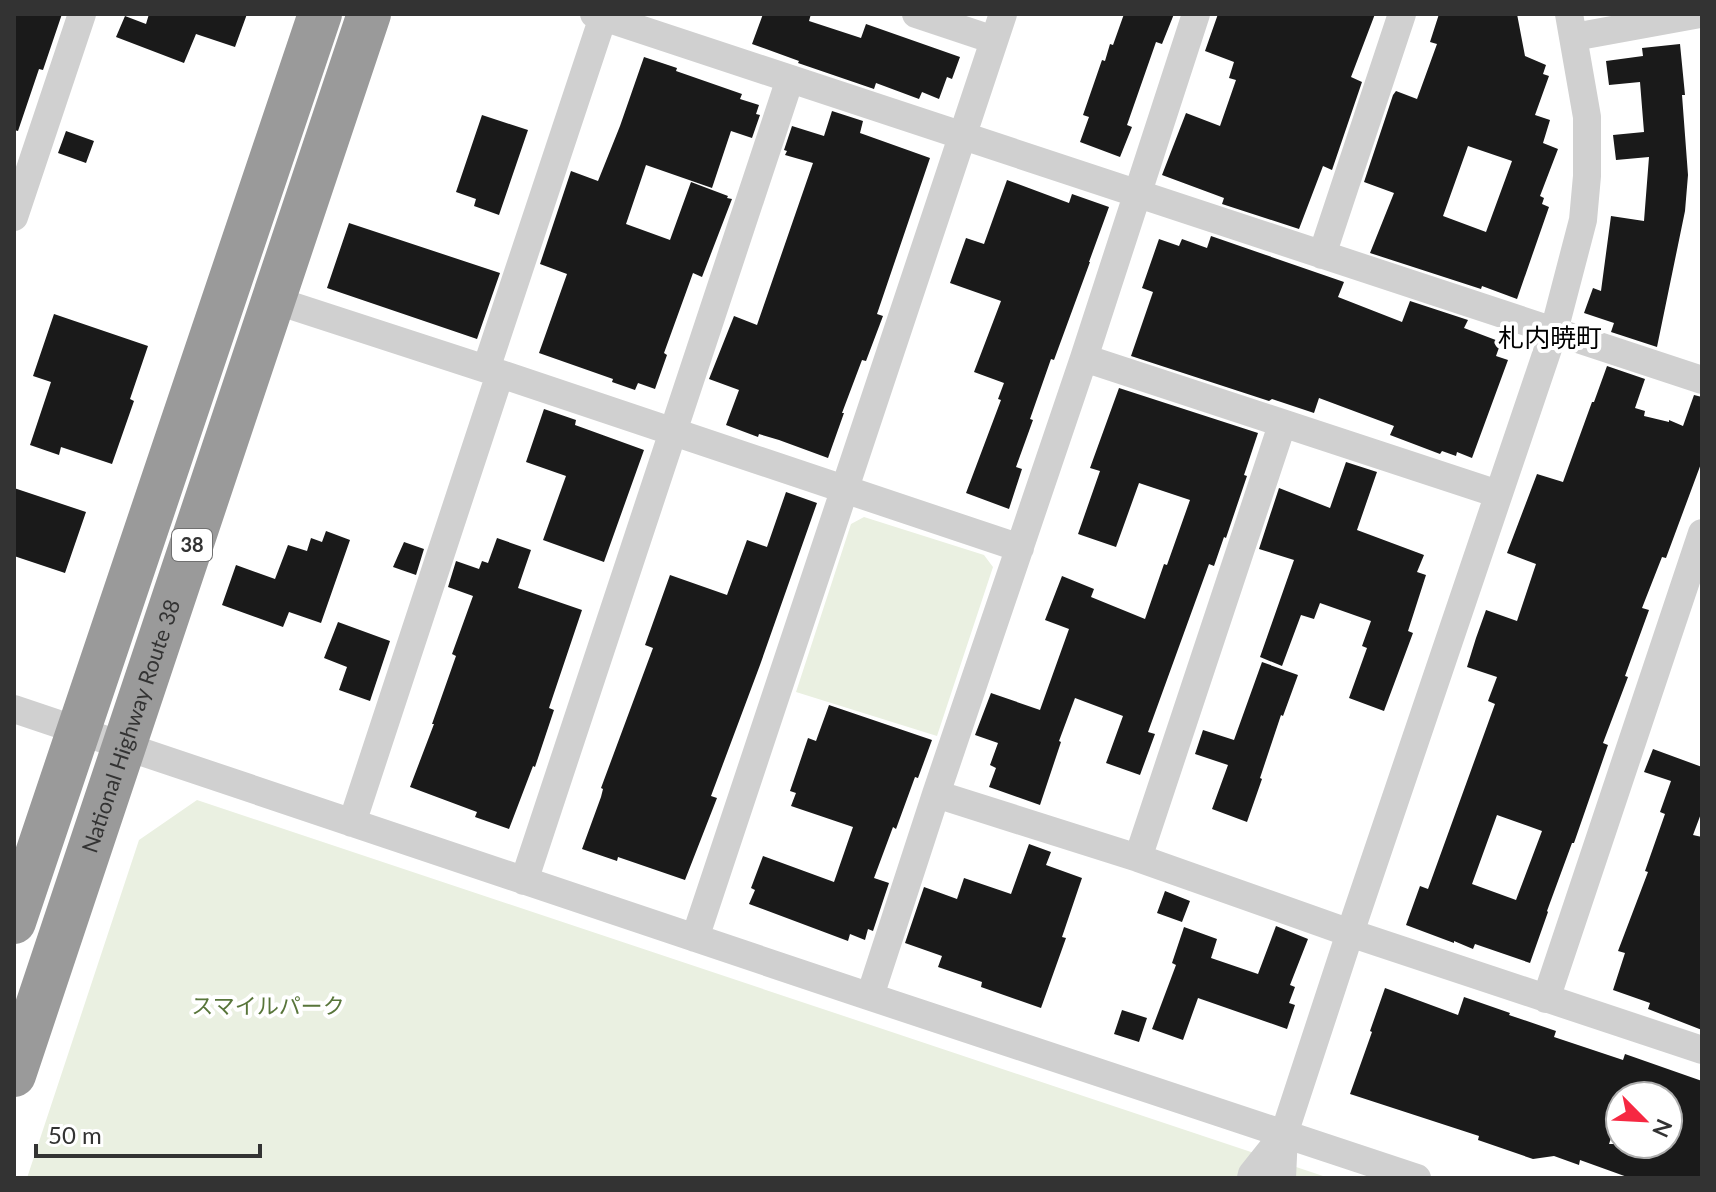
<svg xmlns="http://www.w3.org/2000/svg" width="1716" height="1192" font-family="Lato,'Noto Sans JP',sans-serif">
<style>
.green{fill:#eaf0e1}
.building{fill:#1a1a1a;fill-rule:evenodd}
.lines{fill:none;stroke-linecap:round;stroke-linejoin:round}
.street{stroke:#d0d0d0;stroke-width:28}
.highway{stroke:#9a9a9a;stroke-width:44}
.labels{text-anchor:middle;stroke-width:8;stroke-linejoin:round;paint-order:stroke}
.shield{fill:#fff;stroke:#707070;stroke-width:2}
.shield-label{font-size:20px;font-weight:bold;fill:#333}
.street-label{font-size:22px;fill:#333;stroke:#fff}
.park-label{font-size:22px;fill:#58753a;stroke:#fff}
.quarter-label{font-size:26px;fill:#000;stroke:#fff}
</style>
<rect width="100%" height="100%" fill="#fff"/>
<!-- green -->
<path class="green" d="M864,517L984,555L993,567L937,736L796,692L851,524Z
M197,800L1329,1178H27L139,840Z"/>
<!-- building -->
<path class="building" d="M14,14H62L43,70L39,69L18,131L14,130Z
M149,14H247L235,47L196,34L184,63L116,37L125,16L146,24Z
M763,14H811L809,21L861,38L866,24L960,57L952,79L947,77L939,99L922,92L919,99L876,83L874,89L798,63L799,61L752,44Z
M1124,14H1174L1162,44L1156,42L1127,125L1132,127L1120,157L1080,142L1089,117L1083,115L1102,60L1105,61L1110,44L1113,45Z
M1218,14H1375L1351,77L1362,82L1332,170L1323,166L1299,229L1222,204L1224,198L1162,175L1186,113L1220,126L1236,80L1229,78L1234,62L1205,51Z
M1439,14H1517L1525,56L1546,65L1543,74L1549,76L1535,115L1550,120L1543,143L1558,149L1540,196L1544,198L1542,204L1549,207L1517,299L1482,286L1481,289L1370,253L1394,193L1364,182L1393,95L1396,91L1417,99L1437,44L1430,42ZM1468,146L1512,161L1486,232L1443,216Z
M1680,44L1685,95H1682L1688,175L1685,211L1657,347L1611,332L1614,323L1584,313L1593,288L1601,291L1611,216L1644,221L1649,157L1616,160L1613,135L1644,132L1640,82L1609,85L1606,61L1643,56L1642,48Z
M644,57L677,68L676,71L742,94L740,99L759,105L756,114L760,115L752,138L731,131L712,188L646,165L626,224L670,240L691,182L728,196L727,198L732,199L702,277L693,273L664,353L667,355L655,389L638,383L635,390L612,382L613,379L539,353L567,274L540,264L571,171L598,181L620,126Z
M832,111L863,121L860,133L930,158L877,314L883,316L866,361L862,360L842,413H844L828,458L779,440L759,434L758,437L726,425L739,390L709,379L734,316L757,325L813,163L785,155L787,151L784,150L792,126L824,136Z
M482,115L528,130L499,215L474,206L476,199L456,192Z
M66,131L94,141L86,163L58,153Z
M1007,180L1069,203L1072,194L1109,207L1089,262H1090L1054,360L1051,359L1030,419L1033,420L1016,467L1022,469L1009,509L966,493L1001,400L998,399L1004,383L974,372L1001,301L950,283L966,238L984,244Z
M349,223L500,273L477,339L327,288Z
M1211,236L1344,282L1338,297L1402,322L1410,301L1468,320L1464,328L1501,342L1496,356L1508,360L1472,458L1457,452L1456,456L1442,451L1440,454L1390,435L1394,426L1319,398L1314,413L1272,399L1269,401L1131,356L1153,292L1142,288L1159,239L1179,246L1182,239L1207,248Z
M54,314L148,346L130,399L134,401L112,464L61,447L59,455L30,445L51,382L33,376Z
M1607,366L1645,379L1635,408L1645,411L1644,416L1669,422V420L1683,426L1694,395L1702,397V461L1666,558L1662,557L1642,608L1649,610L1625,676L1628,677L1603,743L1608,745L1574,843H1572L1547,911L1548,912L1530,963L1475,944L1473,949L1454,941V943L1406,925L1420,886L1428,889L1495,704L1488,701L1497,677L1467,667L1476,638L1486,610L1517,621L1536,564L1507,553L1537,474L1563,482L1592,402H1594ZM1497,815L1542,831L1516,900L1472,884Z
M1119,388L1258,433L1244,475L1247,476L1226,538L1224,537L1214,566L1209,564L1148,732L1155,734L1140,775L1106,763L1123,716L1075,698L1059,741L1061,742L1040,805L989,787L996,768L990,765L998,743L975,735L991,693L1040,710L1069,629L1045,620L1062,576L1094,589L1091,597L1145,619L1164,564L1167,565L1190,500L1139,483L1116,547L1078,534L1100,471L1090,468Z
M544,409L576,420L575,425L644,450L604,562L543,540L566,476L526,462Z
M1346,462L1377,472L1357,530L1424,555L1417,572L1426,575L1408,631L1413,633L1384,711L1349,698L1367,648L1362,646L1371,621L1320,603L1314,619L1301,615L1282,666L1260,657L1294,560L1259,549L1279,488L1330,508Z
M14,488L86,512L65,573L14,556Z
M786,492L817,503L760,665L711,796L717,798L685,880L618,857L617,861L582,849L601,797L603,789L601,788L653,648L645,645L670,575L727,595L747,540L767,547Z
M326,531L350,540L321,623L289,612L283,627L222,605L236,565L275,579L288,545L307,551L311,538L322,542Z
M497,538L531,550L518,588L582,610L549,708L554,710L535,767L533,766L509,829L475,817L477,812L410,787L434,724H432L456,656L452,654L473,596L448,587L456,561L479,569L482,561L488,563Z
M404,542L424,549L416,575L393,567Z
M338,622L390,641L370,701L339,690L347,667L324,658Z
M1262,662L1298,675L1283,716L1281,715L1260,778L1262,779L1247,822L1212,809L1228,765L1195,754L1203,730L1234,740Z
M829,705L932,740L918,778L915,777L896,829L893,827L874,878L889,883L873,931L868,929L865,940L850,934L848,941L749,904L755,890L751,888L763,856L834,882L853,827L791,806L796,793L790,791L808,738L816,741Z
M1653,749L1702,767V811L1693,835L1702,837V1030L1648,1009L1650,1003L1613,990L1625,953L1618,951L1648,872L1645,871L1665,814L1660,812L1671,781L1644,772Z
M1029,844L1051,852L1046,865L1082,878L1062,937L1066,938L1041,1008L981,987L982,982L938,967L942,956L905,943L924,887L957,899L964,878L1011,894Z
M1165,891L1190,901L1182,922L1157,913Z
M1276,926L1308,939L1290,985L1295,987L1289,1003L1295,1005L1287,1029L1198,998L1183,1040L1152,1029L1176,965L1172,963L1184,927L1217,939L1211,958L1258,974Z
M1385,988L1458,1015L1464,997L1510,1013L1509,1015L1556,1031L1554,1037L1623,1060L1625,1054L1702,1081V1178H1630L1580,1160L1579,1165L1554,1156L1533,1159L1478,1140L1479,1136L1350,1094L1372,1032L1370,1031ZM1620,1096H1668V1144H1609L1620,1112Z
M1122,1010L1147,1018L1139,1042L1114,1034Z"/>
<g class="lines">
<!-- street -->
<path class="street" d="M594,14L1702,380
M916,14L994,40
M1574,37L1700,14
M14,217L82,14
M1322,255L1402,14
M274,300L486,369L1020,548
M1084,358L1498,494
M486,369L603,17
M14,709L856,992L1417,1178
M936,794L1138,858L1350,933L1702,1050
M352,823L500,374
M1138,858L1282,425
M524,881L790,79
M695,938L1003,14
M870,996L936,794L1084,358L1196,14
M1546,999L1702,533
M1251,1178L1252,1174L1284,1134
M1282,1178L1284,1134L1350,933L1554,331L1583,220L1587,176V117L1569,14"/>
<!-- highway -->
<g class="highway">
<path d="M14,922L320,14"/>
<path id="s1" d="M14,1075L369,14"/>
</g>
</g>
<g class="labels">
<!-- shield labels -->
<rect class="shield" x="172" y="529" width="40" height="32" rx="6"/>
<g class="shield-label">
<text x="192" y="552">38</text>
</g>
<!-- street labels -->
<g class="street-label">
<text dy="8" stroke="none"><textPath href="#s1" startOffset="368">National Highway Route 38</textPath></text>
</g>
<!-- park labels -->
<g class="park-label">
<text x="268" y="1014">スマイルパーク</text>
</g>
<!-- quarter labels -->
<g class="quarter-label">
<text x="1550" y="347">札内暁町</text>
</g>
</g>
<!-- border -->
<rect width="1716" height="1192" fill="none" stroke="#333333" stroke-width="32"/>
<!-- north arrow -->
<g transform="translate(1644 1120) rotate(114)"><circle r="38" fill="#ffffff" stroke="#adadad" stroke-width="2"/>
<path d="M0-6L14 30L0 20L-14 30Z" fill="#f62842"/>
<text y="-12" font-size="22" font-weight="bold" text-anchor="middle" fill="#333333">N</text>
</g>
<!-- scale -->
<path d="M36 1144v12h224v-12" fill="none" stroke="#333333" stroke-width="4"/>
<text x="48" y="1144" font-size="24" fill="#333333" stroke="#ffffff" stroke-width="6" paint-order="stroke">50 m</text>
</svg>
